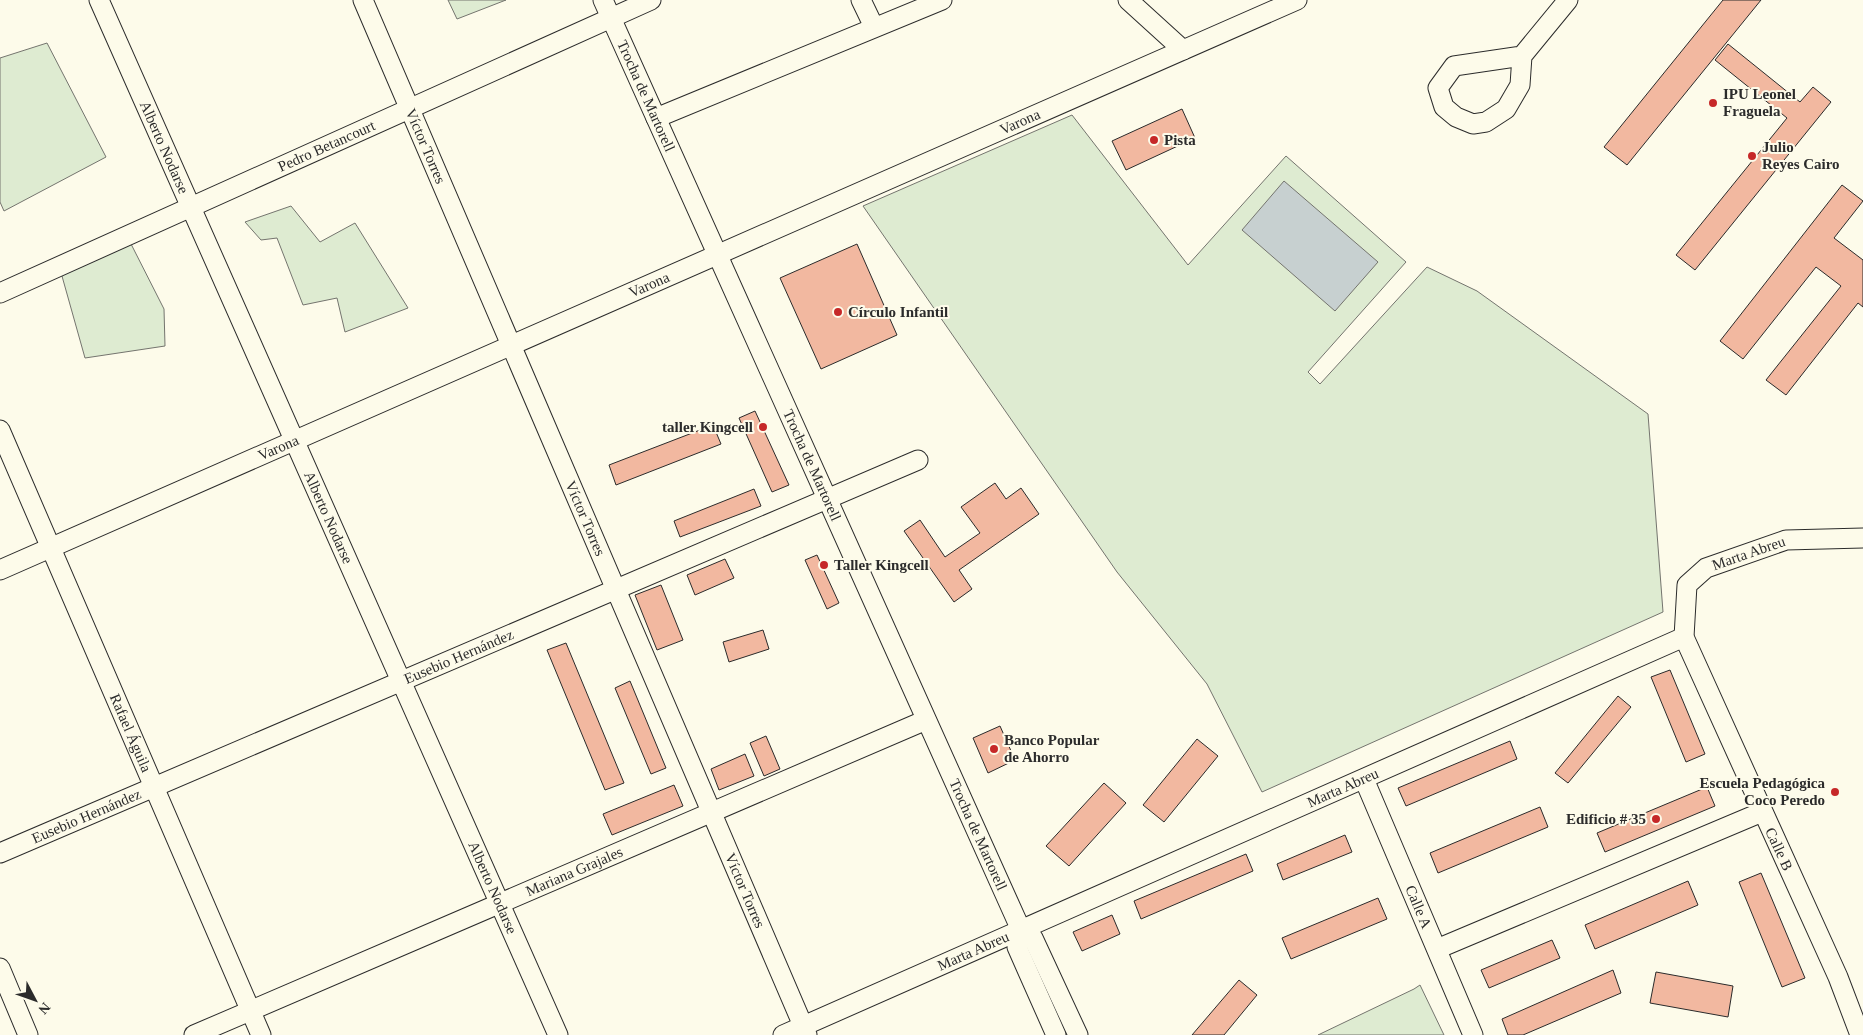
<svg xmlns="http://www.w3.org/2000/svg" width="1863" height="1035" font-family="Georgia,serif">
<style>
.green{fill:#deebd1;stroke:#74746e}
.water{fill:#c7d0d0;stroke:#74746e}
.building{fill:#f2b8a0;stroke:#2b2b2b}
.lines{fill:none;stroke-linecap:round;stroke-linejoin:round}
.minor-casing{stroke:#2b2b2b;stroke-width:21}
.minor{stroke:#fdfbea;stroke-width:19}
.poi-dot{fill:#c62828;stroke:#fdfbea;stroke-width:2}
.labels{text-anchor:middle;stroke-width:4;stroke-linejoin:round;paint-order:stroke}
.poi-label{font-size:15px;font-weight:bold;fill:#2b2b2b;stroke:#fdfbea;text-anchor:start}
.street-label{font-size:15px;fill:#2b2b2b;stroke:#fdfbea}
</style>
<rect width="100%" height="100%" fill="#fdfbea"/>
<!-- green -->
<path class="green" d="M448,0H506L457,19Z
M47,43L106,157L4,211L0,202V58Z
M1072,115L1188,265L1286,156L1406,262L1308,372L1320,384L1427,267L1477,291L1648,414L1663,612L1262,792L1207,684L1117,572L863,206Z
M291,206L320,242L355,223L408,308L345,332L337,298L303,305L277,238L261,240L245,222Z
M129,240L164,309L165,346L85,358L60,269Z
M1420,985L1444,1035H1318L1414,989Z"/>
<!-- water -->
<path class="water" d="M1284,181L1378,262L1335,311L1242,230Z"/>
<!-- building -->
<path class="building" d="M1723,0H1761L1627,165L1604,147Z
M1728,44L1800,102L1813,87L1831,102L1695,270L1676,255L1787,118L1715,60Z
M1182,109L1195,138L1126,170L1112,141Z
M1842,185L1863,201L1834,238L1863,260V307L1858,303L1786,395L1766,380L1841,286L1816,267L1743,359L1720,341Z
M857,244L897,335L821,369L780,278Z
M755,411L789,485L772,492L739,418Z
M713,425L721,444L616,485L609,465Z
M995,483L1006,499L1021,488L1039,514L959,570L972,589L954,602L904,531L920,520L945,557L980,533L961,507Z
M754,489L761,506L680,537L674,521Z
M817,555L839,603L827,609L805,560Z
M725,559L734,578L695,595L687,575Z
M661,585L683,640L657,650L635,595Z
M763,630L769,649L729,662L723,642Z
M566,643L624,783L605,790L547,650Z
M1670,670L1705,754L1686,762L1651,677Z
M630,681L666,768L651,774L615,688Z
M1618,696L1631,707L1568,783L1555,773Z
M1000,726L1015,760L988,773L973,738Z
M766,736L780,769L764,776L750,743Z
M1197,739L1218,756L1164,822L1143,805Z
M1510,741L1517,759L1406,806L1398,788Z
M745,754L754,776L719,790L711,769Z
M1104,783L1126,803L1069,866L1046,846Z
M674,785L683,806L612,835L603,814Z
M1707,787L1715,806L1605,852L1597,833Z
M1540,807L1548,827L1438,873L1430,853Z
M1345,835L1352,852L1283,880L1277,864Z
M1246,854L1253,871L1141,919L1134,901Z
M1761,873L1805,978L1782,987L1739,882Z
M1688,881L1698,905L1595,949L1585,925Z
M1378,898L1387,919L1291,959L1282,938Z
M1112,915L1120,934L1082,951L1073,932Z
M1552,940L1560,958L1489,988L1481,970Z
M1613,970L1621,993L1523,1035H1508L1502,1019Z
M1656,972L1733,986L1728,1017L1650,1003Z
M1239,980L1257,995L1224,1035H1192Z"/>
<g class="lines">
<!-- minor casing -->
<g class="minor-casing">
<g id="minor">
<path id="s1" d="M99,0L558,1035"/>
<path id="s2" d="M363,0L807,1035"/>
<path id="s3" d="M603,0L1021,930L1033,938L1078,1035"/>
<path d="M861,0L874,27"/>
<path d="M1128,0L1183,50"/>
<path d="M1522,56L1454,66L1438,88L1444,107L1456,117L1473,124L1486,122L1506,109L1520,85L1522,56L1568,0"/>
<path d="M656,118L942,0"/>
<path id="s4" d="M0,293L651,0"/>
<path id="s5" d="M0,430L261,1035"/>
<path id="s6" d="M0,570L1297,0"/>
<path id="s7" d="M1364,779L1473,1035"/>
<path id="s8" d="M0,853L918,460"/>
<path d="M1021,930L1017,947L1056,1035"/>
<path d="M1437,949L1762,812"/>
<path d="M0,968L28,1035"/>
<path id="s9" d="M194,1035L926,720"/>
<path id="s10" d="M783,1035L1684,637"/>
<path id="s11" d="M1860,1035L1838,977L1684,637L1687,585L1706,568L1786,540L1863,538"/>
</g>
</g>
<!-- minor -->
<use href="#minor" class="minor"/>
</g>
<!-- markers -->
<g class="poi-dot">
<circle cx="1713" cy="103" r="5"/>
<circle cx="1154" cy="140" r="5"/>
<circle cx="1752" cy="156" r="5"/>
<circle cx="838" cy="312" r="5"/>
<circle cx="763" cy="427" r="5"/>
<circle cx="824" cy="565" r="5"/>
<circle cx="994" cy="749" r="5"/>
<circle cx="1835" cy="792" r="5"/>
<circle cx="1656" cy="819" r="5"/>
</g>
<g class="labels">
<!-- poi labels -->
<g class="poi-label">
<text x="1723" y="99">IPU Leonel<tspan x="1723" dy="17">Fraguela</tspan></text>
<text x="1164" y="145">Pista</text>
<text x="1762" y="152">Julio<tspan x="1762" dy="17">Reyes Cairo</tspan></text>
<text x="848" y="317">Círculo Infantil</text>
<text x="753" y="432" text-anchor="end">taller Kingcell</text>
<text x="834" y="570">Taller Kingcell</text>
<text x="1004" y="745">Banco Popular<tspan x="1004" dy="17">de Ahorro</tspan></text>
<text x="1825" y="788" text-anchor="end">Escuela Pedagógica<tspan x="1825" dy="17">Coco Peredo</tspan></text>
<text x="1646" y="824" text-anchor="end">Edificio # 35</text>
</g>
<!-- street labels -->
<g class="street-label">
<text dy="5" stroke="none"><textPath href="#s3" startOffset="105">Trocha de Martorell</textPath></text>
<text dy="5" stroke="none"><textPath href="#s6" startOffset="1114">Varona</textPath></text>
<text dy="5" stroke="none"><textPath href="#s2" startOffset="159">Víctor Torres</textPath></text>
<text dy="5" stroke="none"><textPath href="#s4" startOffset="358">Pedro Betancourt</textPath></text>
<text dy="5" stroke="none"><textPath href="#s1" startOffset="161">Alberto Nodarse</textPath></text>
<text dy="5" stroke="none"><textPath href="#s6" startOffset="709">Varona</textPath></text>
<text dy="5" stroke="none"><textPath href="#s6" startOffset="304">Varona</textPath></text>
<text dy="5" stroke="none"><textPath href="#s3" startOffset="510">Trocha de Martorell</textPath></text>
<text dy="5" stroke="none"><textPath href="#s1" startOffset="566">Alberto Nodarse</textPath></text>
<text dy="5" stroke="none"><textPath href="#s2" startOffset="564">Víctor Torres</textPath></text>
<text dy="5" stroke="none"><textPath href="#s11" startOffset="558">Marta Abreu</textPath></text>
<text dy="5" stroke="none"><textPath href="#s8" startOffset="499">Eusebio Hernández</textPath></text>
<text dy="5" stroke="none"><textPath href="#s5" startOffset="330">Rafael Águila</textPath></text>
<text dy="5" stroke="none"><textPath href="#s10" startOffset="612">Marta Abreu</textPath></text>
<text dy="5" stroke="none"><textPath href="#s8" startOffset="94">Eusebio Hernández</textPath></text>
<text dy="5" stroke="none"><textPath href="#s3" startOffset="915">Trocha de Martorell</textPath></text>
<text transform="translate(1779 849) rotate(65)" y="5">Calle B</text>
<text dy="5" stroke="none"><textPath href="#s9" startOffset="414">Mariana Grajales</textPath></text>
<text dy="5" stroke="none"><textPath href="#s1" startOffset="971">Alberto Nodarse</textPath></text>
<text dy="5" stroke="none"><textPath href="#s2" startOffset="969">Víctor Torres</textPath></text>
<text dy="5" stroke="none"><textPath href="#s7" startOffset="139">Calle A</textPath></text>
<text dy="5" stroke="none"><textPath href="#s10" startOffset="208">Marta Abreu</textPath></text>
</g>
</g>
<!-- north arrow -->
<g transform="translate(35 1000) rotate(131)" stroke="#fdfbea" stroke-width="4" paint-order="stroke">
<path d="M0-4L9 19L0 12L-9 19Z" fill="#2b2b2b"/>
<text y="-8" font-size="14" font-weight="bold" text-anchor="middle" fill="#2b2b2b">N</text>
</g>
</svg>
